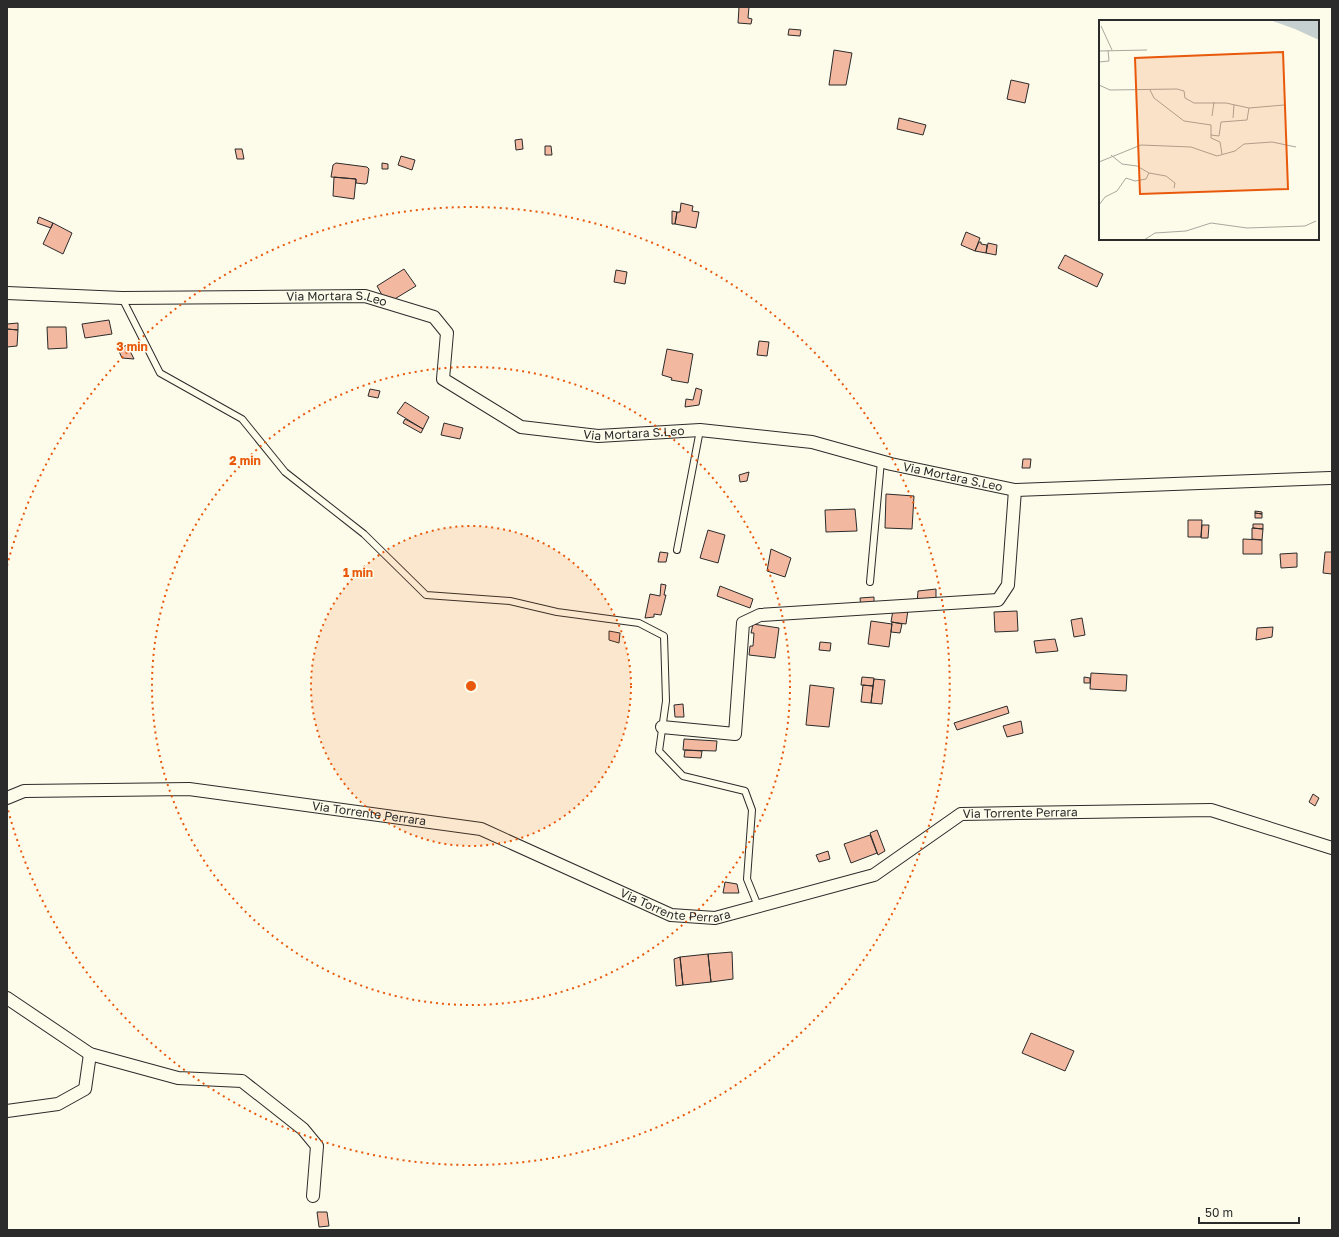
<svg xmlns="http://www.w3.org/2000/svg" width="1339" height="1237" font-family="'Golos Text',sans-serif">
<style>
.building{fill:#f2b8a0;stroke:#2b2b2b}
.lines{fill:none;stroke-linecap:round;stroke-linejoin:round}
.service-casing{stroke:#2b2b2b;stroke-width:8}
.minor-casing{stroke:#2b2b2b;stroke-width:14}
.service{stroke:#fdfbea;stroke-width:6}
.minor{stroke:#fdfbea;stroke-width:12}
.ring{fill:none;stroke:#e8590c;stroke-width:2;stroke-dasharray:2 4}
.labels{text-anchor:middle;stroke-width:3;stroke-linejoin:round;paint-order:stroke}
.street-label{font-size:12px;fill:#2b2b2b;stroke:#fdfbea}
.inset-road{fill:none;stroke:#a9a89e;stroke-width:1}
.view{fill:#e8590c;fill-opacity:0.15;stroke:#e8590c;stroke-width:2}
.inset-edge{fill:none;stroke:#2b2b2b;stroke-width:2}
.centre{fill:#e8590c;stroke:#fdfbea;stroke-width:2}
.ring-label{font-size:12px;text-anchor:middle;font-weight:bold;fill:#e8590c;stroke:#fdfbea;stroke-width:3;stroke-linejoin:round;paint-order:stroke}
</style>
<rect width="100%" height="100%" fill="#fdfbea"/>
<!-- building -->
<path class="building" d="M739,7H749L748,18L752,19L751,24L738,23Z
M789,29L801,30L800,36L788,35Z
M834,50L852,53L846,85H829Z
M1011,80L1029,84L1025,103L1007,99Z
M899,118L926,125L923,135L897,129Z
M522,139L523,149L516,150L515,140Z
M545,146H551L552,155H545Z
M235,149H242L244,159H237Z
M401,156L415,160L412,170L398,165Z
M336,163L367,167L369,169L367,183L365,184L356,183V179L331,177L333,165Z
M382,163L388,164V169H382Z
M334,177L356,179L354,199L333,196Z
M681,203L693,206L692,211L699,212L696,228L675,224L677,212H680Z
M672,211L677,212L675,224H672Z
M39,217L53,223L51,228L37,223Z
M53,223L72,233L63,254L43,244Z
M966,232L980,238L975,251L961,245Z
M979,242H981V244L987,245L986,253L975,251Z
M988,243L997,245L996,255L986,253Z
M1065,255L1103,274L1097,287L1058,268Z
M404,269L416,286L393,300L382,295L377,286Z
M616,270L627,272L625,284L614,282Z
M109,320L112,334L85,338L82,324Z
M18,323V330L7,329V324Z
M47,327H66L67,348L48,349Z
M7,329L18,330L17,346L7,347Z
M759,341L769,342L767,356L757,355Z
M127,345L134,359L122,358L118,349Z
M667,349L693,354L688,383L671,380L672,378L662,375Z
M696,388L702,390L699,405L685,407L686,399L693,400Z
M370,389L380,391L378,398L368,396Z
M405,402L429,417L423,429L397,413Z
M405,419L423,429L421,433L403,423Z
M444,423L463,428L460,439L441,435Z
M1023,459H1031L1030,468H1022Z
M749,472L747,481L740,482L739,475Z
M886,494L914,496L912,529L885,528Z
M855,509L857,531L826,532L825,510Z
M1255,511L1262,512V514L1255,513Z
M1255,513L1262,514V518H1255Z
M1188,520H1202L1201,537H1188Z
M1253,524H1263V529L1253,528Z
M1202,525H1209L1208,538H1201Z
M1252,528L1263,529L1262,540L1252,539Z
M708,530L725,535L718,563L700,558Z
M1243,539L1262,540V554H1243Z
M771,549L791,558L785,577L767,571Z
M660,552L668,553L666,562H658Z
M1325,552H1332V574L1323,573Z
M1297,553V567L1281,568L1280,554Z
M661,584L666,585L664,595H666L661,615L654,614V617L645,618L650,594L660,596Z
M720,586L753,599L750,608L717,596Z
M936,589V602L917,604L918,591Z
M874,597V606L861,608L860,598Z
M893,610H908L906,624L891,622Z
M1017,611L1018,631L995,632L994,612Z
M1082,618L1085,635L1074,637L1071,620Z
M871,621L892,624L889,647L868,644Z
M892,622L902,624L900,633L891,632Z
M753,624L779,628L775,658L749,655L750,646H753L754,633H751Z
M1273,627L1272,637L1256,640L1257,628Z
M609,631L620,633L619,643L609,640Z
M1055,639L1058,651L1036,653L1034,641Z
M820,642L831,643L830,651L819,650Z
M1091,673L1127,675L1126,691L1090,689Z
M862,677L874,678L873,686L861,685Z
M1084,677L1090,678V683H1084Z
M874,679L885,680L882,704L871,703Z
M810,685L834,688L829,727L806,725Z
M863,685L873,686L871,703L861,702Z
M683,704L684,717H675L674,705Z
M1007,706L1009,713L957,730L954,723Z
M1021,721L1023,733L1007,737L1003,726Z
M684,739L717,741L716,751L683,750Z
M685,750L702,751L701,758L684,757Z
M1313,794L1319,798L1315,806L1309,802Z
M877,830L885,851L878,855L870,833Z
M870,835L877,853L851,863L844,844Z
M828,851L830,859L819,862L816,855Z
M725,882L737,884L739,893H723Z
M732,952L733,979L711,982L708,954Z
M708,954L711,982L683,985L680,957Z
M680,957L683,985L676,986L674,959Z
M1031,1033L1074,1051L1065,1071L1022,1053Z
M317,1212H327L329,1226L319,1227Z"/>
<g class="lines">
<!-- service casing -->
<g class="service-casing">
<path id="service" d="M122,298L160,373L242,419L285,472L364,534L426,595L510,601L557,612L639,623L664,636L666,701L659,751L683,776L745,791L752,810L747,879L758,906
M677,550L700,430
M870,582L881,461"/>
</g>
<!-- minor casing -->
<g class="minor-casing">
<g id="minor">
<path id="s1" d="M7,293L122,298L365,296L434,317L447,333L443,379L521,427L598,436L700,430L812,442L891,464L1015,490L1330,478"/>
<path d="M662,727L735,734L743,623L760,615L998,600L1008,585L1015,490"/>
<path id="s2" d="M7,798L24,791L189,789L481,829L671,915L715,918L874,875L961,814L1211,810L1332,848"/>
<path d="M7,998L90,1054L178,1078L242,1081L303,1129L317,1146L313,1196"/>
<path d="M7,1111L58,1104L85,1089L90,1054"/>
</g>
</g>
<!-- service -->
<use href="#service" class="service"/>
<!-- minor -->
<use href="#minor" class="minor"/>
</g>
<!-- distance rings -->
<circle cx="471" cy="686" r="160" fill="#e8590c" fill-opacity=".12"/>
<g class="ring">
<circle cx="471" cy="686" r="160"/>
<circle cx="471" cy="686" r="319"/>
<path d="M7 566A479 479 0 1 1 7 806"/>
</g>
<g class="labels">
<!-- street labels -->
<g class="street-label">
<text dy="4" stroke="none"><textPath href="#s1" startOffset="330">Via Mortara S.Leo</textPath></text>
<text dy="4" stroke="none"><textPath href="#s1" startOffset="702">Via Mortara S.Leo</textPath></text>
<text dy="4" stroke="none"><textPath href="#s1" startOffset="1026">Via Mortara S.Leo</textPath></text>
<text dy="4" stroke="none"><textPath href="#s2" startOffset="365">Via Torrente Perrara</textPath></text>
<text dy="4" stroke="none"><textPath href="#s2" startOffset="1061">Via Torrente Perrara</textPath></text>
<text dy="4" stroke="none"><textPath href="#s2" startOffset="689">Via Torrente Perrara</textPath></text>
</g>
</g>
<!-- overview -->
<g transform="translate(1099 20)">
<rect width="220" height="220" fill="#fdfbea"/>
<path d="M171,0H220V20L196,9Z" fill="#c7d0d0"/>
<path class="inset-road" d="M2,6L13,30M0,31L48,30M0,42L10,41L9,30M0,65L11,70L78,69L85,71L86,78L95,83H127L150,88L185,85M51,70L55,78L85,101L112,105V118L121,122L123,134M113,96L115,82M134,98L135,85M112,115L120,116L122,102L148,100L150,88M12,135L23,144L38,146L50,153L67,156L76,163L75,168M0,142L42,125L92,127L118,136L136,131L145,124L173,122L197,127M0,185L6,177L18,171L27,158L36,161L47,159L50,153M45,220L56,213L87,211L112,203L148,208L206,206L217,201"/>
<path class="view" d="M184,32L189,169L41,174L36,38Z"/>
<rect width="220" height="220" class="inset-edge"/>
</g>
<circle cx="471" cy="686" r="6" class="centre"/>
<g class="ring-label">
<text x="132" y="351">3 min</text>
<text x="245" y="465">2 min</text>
<text x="358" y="577">1 min</text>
</g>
<!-- border -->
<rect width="1339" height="1237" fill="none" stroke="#2b2b2b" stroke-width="16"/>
<!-- scale -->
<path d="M1199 1217v6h100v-6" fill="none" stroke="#2b2b2b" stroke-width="2"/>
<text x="1205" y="1217" font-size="12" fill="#2b2b2b" stroke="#fdfbea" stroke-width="3" paint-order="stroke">50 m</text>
</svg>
